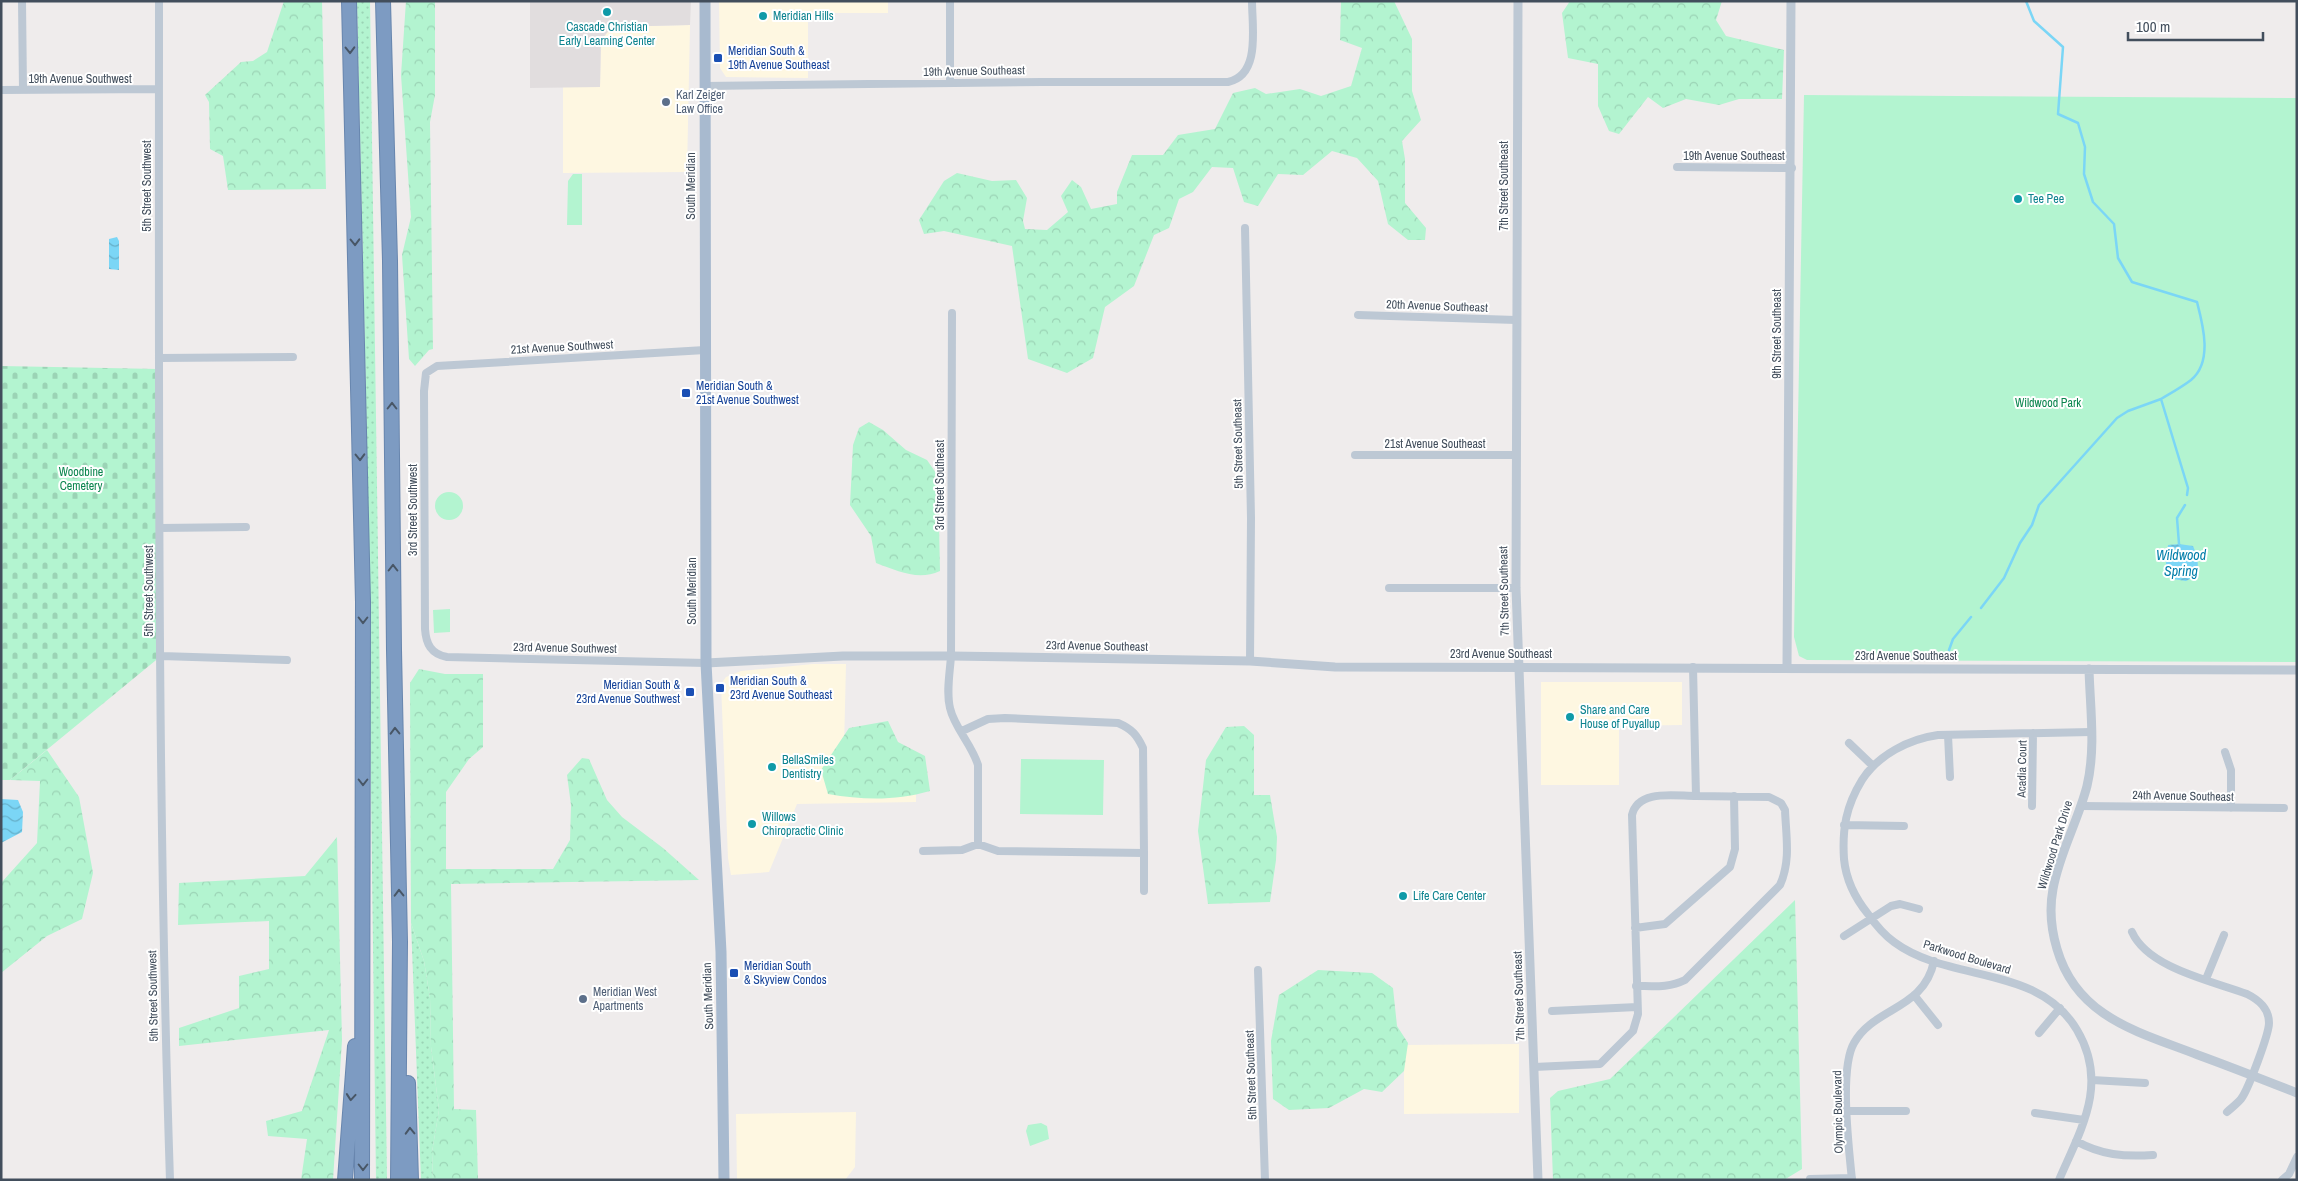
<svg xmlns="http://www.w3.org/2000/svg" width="2298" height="1181" font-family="'Archivo Narrow',sans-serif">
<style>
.commercial{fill:#fef7e1}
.education{fill:#e1ddde}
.grass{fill:url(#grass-dots)}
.forest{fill:url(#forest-crowns)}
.cemetery{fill:url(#cemetery-stones)}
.green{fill:#b3f4d0}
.water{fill:url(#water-waves)}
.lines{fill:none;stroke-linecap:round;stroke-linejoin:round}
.stream{stroke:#7bd6f6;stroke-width:2.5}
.motorway-casing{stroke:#6886ae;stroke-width:16}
.minor{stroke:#bdc8d4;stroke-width:8}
.tertiary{stroke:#bdc8d4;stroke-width:9}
.primary{stroke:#a8bacf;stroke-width:11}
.motorway{stroke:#7d9bc2;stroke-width:14}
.oneway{stroke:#485666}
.culture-dot{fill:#0f9aa8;stroke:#fff;stroke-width:2}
.transit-dot{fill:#1a4fb4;stroke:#fff;stroke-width:2}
.service-dot{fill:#5c6f8a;stroke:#fff;stroke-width:2}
.labels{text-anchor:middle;stroke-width:4;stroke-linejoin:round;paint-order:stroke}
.culture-label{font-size:12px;fill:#0d838f;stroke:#fff;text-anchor:start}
.transit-label{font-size:12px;fill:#164399;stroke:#fff;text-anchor:start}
.street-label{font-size:12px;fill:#424e5c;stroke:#fff}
.service-label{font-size:12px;fill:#4e5e75;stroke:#fff;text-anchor:start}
.park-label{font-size:12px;fill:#0b854e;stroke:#fff}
.water-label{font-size:14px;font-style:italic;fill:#017da9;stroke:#fff}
</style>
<defs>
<pattern id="grass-dots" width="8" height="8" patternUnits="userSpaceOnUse" patternTransform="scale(1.25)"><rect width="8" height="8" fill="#b3f4d0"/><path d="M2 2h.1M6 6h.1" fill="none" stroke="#9bd3b5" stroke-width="1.8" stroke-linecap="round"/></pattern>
<pattern id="forest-crowns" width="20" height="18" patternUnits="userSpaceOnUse" patternTransform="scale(1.25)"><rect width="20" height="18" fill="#b3f4d0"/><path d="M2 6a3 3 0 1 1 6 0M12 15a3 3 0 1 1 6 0" fill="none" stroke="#9bd3b5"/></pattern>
<pattern id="cemetery-stones" width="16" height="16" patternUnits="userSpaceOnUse" patternTransform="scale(1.25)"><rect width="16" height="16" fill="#b3f4d0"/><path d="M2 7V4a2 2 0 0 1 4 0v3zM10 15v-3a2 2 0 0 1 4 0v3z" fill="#9bd3b5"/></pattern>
<pattern id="water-waves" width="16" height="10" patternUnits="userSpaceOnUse" patternTransform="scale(1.25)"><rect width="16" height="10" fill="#7bd6f6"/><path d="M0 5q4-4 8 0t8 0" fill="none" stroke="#66b0ca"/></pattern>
</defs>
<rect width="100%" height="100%" fill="#efecec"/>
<!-- commercial -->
<path class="commercial" d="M719,1H888V13H808V78L726,77L720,68Z
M690,25L687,172L563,173V87H600L601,40L605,34L612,27Z
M813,664H846L844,749L916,753V802L797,804L769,872L731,875L728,858L721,684L726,677L741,671Z
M1541,682H1682V725L1619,726V785H1541Z
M1519,1044V1113L1404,1114V1045Z
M856,1112L855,1167L845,1180H737L736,1114Z"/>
<!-- education -->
<path class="education" d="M530,1H691L690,25L612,27L601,40L600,87L530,88Z"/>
<!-- grass -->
<path class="grass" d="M357,1H370L387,1180H376L366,399Z
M411,923L424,961L430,998L431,1047L439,1110L432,1152L433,1180H421Z"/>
<!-- forest -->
<path class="forest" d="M284,1H322L326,189L228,190L223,156L210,149L209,102L205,95L241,62L253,61L267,52Z
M406,1H435V95L430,122L433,349L429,350L415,366L409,359L402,255L411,217L401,75Z
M1341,1H1394L1412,39V91L1421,120L1402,141L1405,159V203L1426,228L1425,240H1408L1388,224L1378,181L1357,158L1332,151L1303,175L1278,174L1258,206L1244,202L1233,168L1212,167L1193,192L1179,199L1169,228L1154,235L1134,286L1105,307L1093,358L1067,373L1028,359L1012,246L944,231L924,234L919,220L944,181L957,173L992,181L1016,180L1027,198L1023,221L1025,229L1047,230L1068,212L1061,196L1072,180L1081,187L1091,209L1117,204V192L1132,155H1163L1178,135L1215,129L1233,93L1255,88L1266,94L1300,89L1321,96L1351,86L1362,48L1340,40Z
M1570,1H1722L1716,20L1726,36L1784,50L1782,99H1739L1719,105L1686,99L1663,108L1648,97L1619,134L1609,131L1598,106V64L1568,58L1562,13Z
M869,422L883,430L906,450L927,460L938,476L940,571C918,581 898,571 876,563L871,536L850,505L853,445L859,428Z
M419,669L445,674H483V747L469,759L446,792V869H553L570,840L571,805L567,775L582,758L589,759L607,800L622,817L663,848L699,880L451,884L454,1109L476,1110L478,1180H433L432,1152L439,1110L431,1047L430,998L424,961L411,923L410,683Z
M888,721L898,742L925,756L930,791C895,801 863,800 828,794L821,770L849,728Z
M1244,726L1254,735V795H1270L1277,837L1276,860L1270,902L1208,904L1198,831L1206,760L1226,727Z
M47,750L79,797L93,873L82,919L47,936L1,973V883L37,843L40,781L10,780Z
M337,837L342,1040L333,1180H301L307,1139L268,1136L266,1121L302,1111L329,1030L179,1046V1028L239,1008V976L269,969V921L178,925L179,883L305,876Z
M1795,900L1802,1169L1784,1180H1553L1550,1098L1558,1091L1610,1079Z
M1318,970L1372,973L1393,988L1397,1026L1408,1043L1404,1071L1382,1092L1364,1089L1329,1108L1289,1110L1273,1099L1271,1041L1279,995Z"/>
<!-- cemetery -->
<path class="cemetery" d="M1,366L159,369L161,656L10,780H1Z"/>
<!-- green -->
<path class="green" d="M1804,95L2297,98V662L1807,660L1799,656L1794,637Z
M573,174H582V225H567L568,181Z
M435 506a14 14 0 1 1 28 0a14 14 0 1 1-28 0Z
M450,609V632L434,633L433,610Z
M1021,759L1104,760L1103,815L1020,814Z
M1041,1123L1047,1126L1049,1139L1030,1146L1026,1131L1028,1125Z"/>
<!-- water -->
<path class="water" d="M117,237L119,241V270L109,269V239Z
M2179,544L2193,546C2199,559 2202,574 2186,581L2173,579L2165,572L2168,545Z
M1,799L18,800L23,812L22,832L1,843Z"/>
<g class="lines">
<!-- stream -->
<path class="stream" d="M2026,1L2034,21L2063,47L2058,114L2078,123L2085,147L2084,174L2093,202L2114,224L2118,258L2132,282L2197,302C2203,325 2213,362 2191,380C2182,387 2171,393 2161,399L2188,488L2187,495
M2179,544L2177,518L2185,505
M1981,608L2004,578L2020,543L2032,525L2039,505L2117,418L2128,411L2161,399
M1949,650L1953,639L1971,617"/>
<!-- motorway casing -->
<g class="motorway-casing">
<path id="motorway" d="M349,1L363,602L362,1180
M383,1L390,261L394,650L400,942L398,1180
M408,1083L411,1180
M345,1180L355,1046"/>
</g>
<!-- minor -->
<path class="minor" d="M22,1L23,90
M159,1C159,394 157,787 170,1180
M950,1V83
M705,86L1042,82H1228C1261,75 1252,27 1252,1
M1,90L159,89
M1677,167L1792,168
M1245,228L1251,518L1250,661
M952,313L951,656C950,672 946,692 950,708C954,727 972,745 978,765V844
M1358,315L1516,320
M705,350L437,366L426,373L424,391L425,629C426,644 431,654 447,657L706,663
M160,358L293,357
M1355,455H1515
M160,528L246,527
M1389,588H1516
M161,656L287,660
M1948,735L1950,777
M1849,743L1873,766
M2225,752L2231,770V808
M2032,806L2033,733
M2081,806L2284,808
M1844,825L1904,826
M923,851L962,850L978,844L998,851L1144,853L1143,748C1137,735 1132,729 1118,723L1005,718L988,719L962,731
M1144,853V891
M1635,928L1665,924L1730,867L1735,849L1734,796
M2132,932C2148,968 2212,981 2247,994C2259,1000 2269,1008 2269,1023C2269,1034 2248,1090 2241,1099C2237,1104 2231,1108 2227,1112
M1844,936L1891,906L1900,904L1919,909
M1258,970L1265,1180
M2206,979L2224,935
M1636,986C1653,986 1669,988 1685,980L1780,885C1791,861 1786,836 1785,810L1781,803L1769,797L1696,796
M1914,995L1938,1025
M1552,1011L1637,1007
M2039,1033L2060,1008
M1534,1067L1600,1064L1633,1031L1638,1014L1632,815C1638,789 1674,796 1696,796L1693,667
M2092,1080L2145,1083
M1847,1111H1906
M2035,1113L2084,1120
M2076,1141C2101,1155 2124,1157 2153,1155
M1810,1179L1852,1178
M1852,1180C1849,1149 1839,1069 1854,1043C1874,1007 1924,1010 1934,961
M2059,1180C2081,1129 2109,1084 2077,1030C2038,964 1949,983 1894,942C1883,934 1875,924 1868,914C1855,898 1846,880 1844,859C1842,829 1846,806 1862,780C1878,755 1909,739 1938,735L2091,732
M2282,1180L2289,1174L2297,1157"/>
<!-- tertiary -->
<path class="tertiary" d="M1518,1L1516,588L1538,1180
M706,663L843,656H951L1250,661L1335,667L2297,670
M1787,668L1791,1
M2089,669C2090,707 2096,748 2087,786C2078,821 2059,854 2053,889C2049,910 2051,929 2057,949C2077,1018 2139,1032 2198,1055C2231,1067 2264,1080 2297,1093"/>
<!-- primary -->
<path class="primary" d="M705,1L706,663L721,952L724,1180"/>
<!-- motorway -->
<use href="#motorway" class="motorway"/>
</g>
<!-- one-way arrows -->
<defs><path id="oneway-chevron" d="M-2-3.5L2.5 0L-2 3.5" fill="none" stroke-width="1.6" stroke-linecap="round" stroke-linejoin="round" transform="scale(1.25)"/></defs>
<g class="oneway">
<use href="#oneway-chevron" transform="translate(350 50) rotate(89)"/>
<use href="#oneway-chevron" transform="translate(355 242) rotate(89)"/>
<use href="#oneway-chevron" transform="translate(392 406) rotate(-90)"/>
<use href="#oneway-chevron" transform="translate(360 457) rotate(89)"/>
<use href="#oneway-chevron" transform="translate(393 568) rotate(-90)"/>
<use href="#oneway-chevron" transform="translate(363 620) rotate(90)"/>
<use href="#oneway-chevron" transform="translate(395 731) rotate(-91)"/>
<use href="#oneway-chevron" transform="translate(363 782) rotate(90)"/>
<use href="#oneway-chevron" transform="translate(399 893) rotate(-91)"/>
<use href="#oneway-chevron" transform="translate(351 1097) rotate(95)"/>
<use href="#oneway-chevron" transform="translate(410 1131) rotate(-92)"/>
<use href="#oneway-chevron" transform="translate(363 1167) rotate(90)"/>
</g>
<!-- markers -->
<g class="culture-dot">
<circle cx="607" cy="12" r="5"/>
<circle cx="763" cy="16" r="5"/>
<circle cx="2018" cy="199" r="5"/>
<circle cx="1570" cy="717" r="5"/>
<circle cx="772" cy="767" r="5"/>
<circle cx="752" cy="824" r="5"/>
<circle cx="1403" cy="896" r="5"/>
</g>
<g class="transit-dot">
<rect x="713" y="53" width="10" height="10" rx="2.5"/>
<rect x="681" y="388" width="10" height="10" rx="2.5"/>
<rect x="715" y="683" width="10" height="10" rx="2.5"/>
<rect x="685" y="687" width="10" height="10" rx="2.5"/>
<rect x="729" y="968" width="10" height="10" rx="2.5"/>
</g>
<g class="service-dot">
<circle cx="666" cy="102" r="5"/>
<circle cx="583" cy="999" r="5"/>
</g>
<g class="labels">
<!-- culture labels -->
<g class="culture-label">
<text x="773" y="20">Meridian Hills</text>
<text x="607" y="31" text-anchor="middle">Cascade Christian<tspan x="607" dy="14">Early Learning Center</tspan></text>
<text x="2028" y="203">Tee Pee</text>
<text x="1580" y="714">Share and Care<tspan x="1580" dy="14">House of Puyallup</tspan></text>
<text x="782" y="764">BellaSmiles<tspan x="782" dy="14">Dentistry</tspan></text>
<text x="762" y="821">Willows<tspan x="762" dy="14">Chiropractic Clinic</tspan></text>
<text x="1413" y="900">Life Care Center</text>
</g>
<!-- transit labels -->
<g class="transit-label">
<text x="728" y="55">Meridian South &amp;<tspan x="728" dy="14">19th Avenue Southeast</tspan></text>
<text x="696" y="390">Meridian South &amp;<tspan x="696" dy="14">21st Avenue Southwest</tspan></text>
<text x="730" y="685">Meridian South &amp;<tspan x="730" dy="14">23rd Avenue Southeast</tspan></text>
<text x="680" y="689" text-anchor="end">Meridian South &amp;<tspan x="680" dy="14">23rd Avenue Southwest</tspan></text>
<text x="744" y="970">Meridian South<tspan x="744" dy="14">&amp; Skyview Condos</tspan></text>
</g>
<!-- street labels -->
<g class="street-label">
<text transform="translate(974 71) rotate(-1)" y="4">19th Avenue Southeast</text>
<text x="80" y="83">19th Avenue Southwest</text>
<text x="1734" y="160">19th Avenue Southeast</text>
<text transform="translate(147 186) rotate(-90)" y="4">5th Street Southwest</text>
<text transform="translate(691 186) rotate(-90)" y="4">South Meridian</text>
<text transform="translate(1504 186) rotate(-90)" y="4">7th Street Southeast</text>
<text transform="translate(1437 306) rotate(2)" y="4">20th Avenue Southeast</text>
<text transform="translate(1777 334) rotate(-90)" y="4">9th Street Southeast</text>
<text transform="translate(562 347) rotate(-3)" y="4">21st Avenue Southwest</text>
<text transform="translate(1238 444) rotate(-91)" y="4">5th Street Southeast</text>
<text x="1435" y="448">21st Avenue Southeast</text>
<text transform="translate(940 485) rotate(-90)" y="4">3rd Street Southeast</text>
<text transform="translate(413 510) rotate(-90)" y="4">3rd Street Southwest</text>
<text transform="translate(149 591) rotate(-90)" y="4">5th Street Southwest</text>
<text transform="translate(692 591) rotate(-90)" y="4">South Meridian</text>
<text transform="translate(1504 591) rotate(-91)" y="4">7th Street Southeast</text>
<text transform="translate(1097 646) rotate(1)" y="4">23rd Avenue Southeast</text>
<text transform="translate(565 648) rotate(1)" y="4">23rd Avenue Southwest</text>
<text x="1501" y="658">23rd Avenue Southeast</text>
<text x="1906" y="660">23rd Avenue Southeast</text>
<text transform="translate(2022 769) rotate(-89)" y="4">Acadia Court</text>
<text transform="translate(2183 796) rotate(1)" y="4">24th Avenue Southeast</text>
<text transform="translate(2055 845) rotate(-73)" y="4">Wildwood Park Drive</text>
<text transform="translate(1967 957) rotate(17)" y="4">Parkwood Boulevard</text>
<text transform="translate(153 996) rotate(-91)" y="4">5th Street Southwest</text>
<text transform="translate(708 996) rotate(-92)" y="4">South Meridian</text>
<text transform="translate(1519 996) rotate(-92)" y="4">7th Street Southeast</text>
<text transform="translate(1251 1075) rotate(-92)" y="4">5th Street Southeast</text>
<text transform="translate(1838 1112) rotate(-91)" y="4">Olympic Boulevard</text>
</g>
<!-- service labels -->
<g class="service-label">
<text x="676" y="99">Karl Zeiger<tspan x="676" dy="14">Law Office</tspan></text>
<text x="593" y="996">Meridian West<tspan x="593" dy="14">Apartments</tspan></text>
</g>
<!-- park labels -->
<g class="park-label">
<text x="2048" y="407">Wildwood Park</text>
<text x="81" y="476">Woodbine<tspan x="81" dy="14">Cemetery</tspan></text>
</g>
<!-- water labels -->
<g class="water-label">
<text x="2181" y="560">Wildwood<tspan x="2181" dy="16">Spring</tspan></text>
</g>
</g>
<!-- border -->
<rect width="2298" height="1181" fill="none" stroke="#424e5c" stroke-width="5"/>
<!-- scale -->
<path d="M2128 32v8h135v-8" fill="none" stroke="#424e5c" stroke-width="2.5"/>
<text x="2136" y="32" font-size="15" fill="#424e5c" stroke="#ffffff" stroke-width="4" paint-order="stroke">100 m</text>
</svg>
